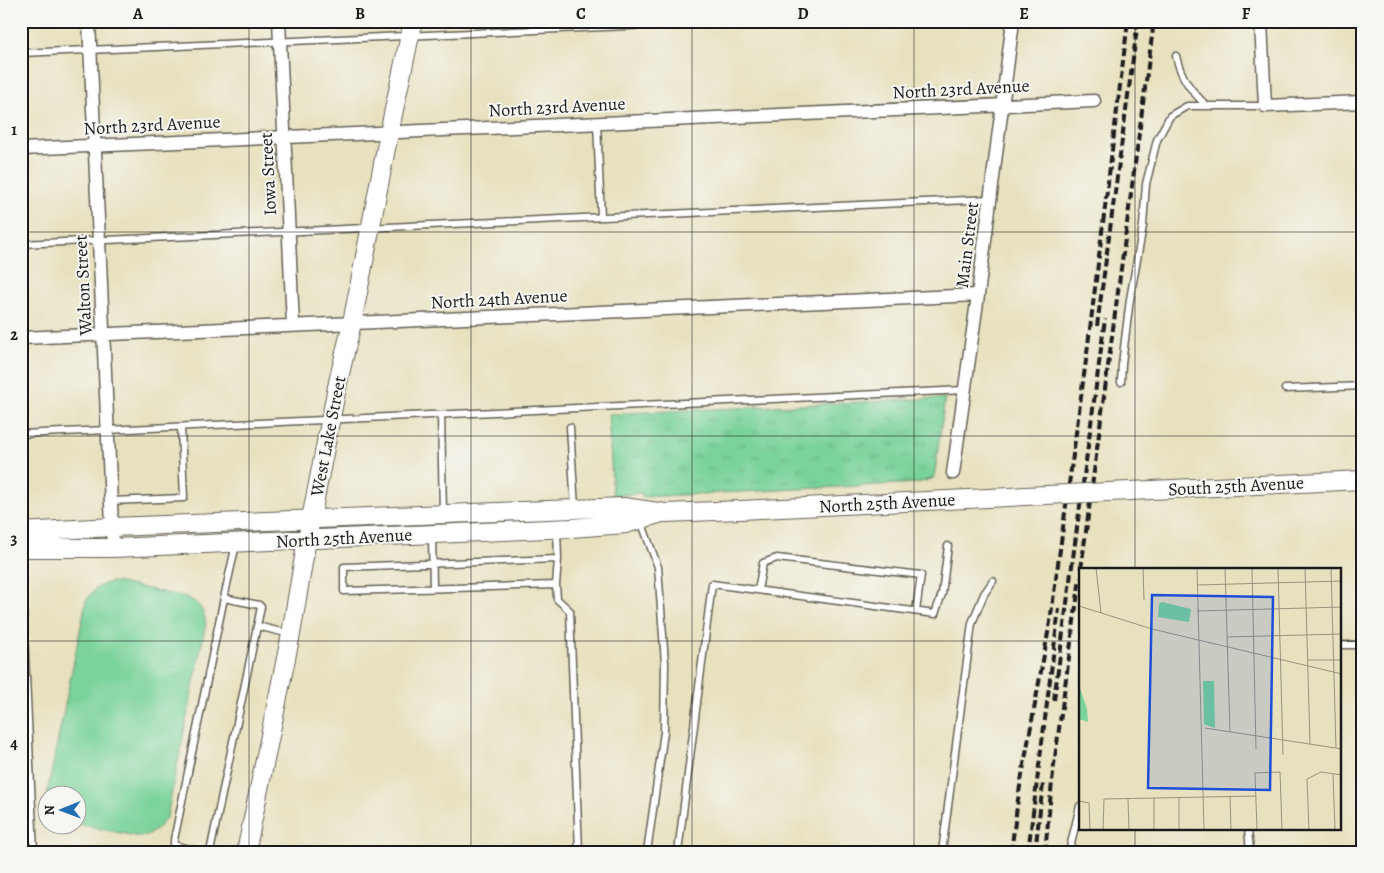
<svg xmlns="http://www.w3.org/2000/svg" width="1384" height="873" font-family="Alegreya,serif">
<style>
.grass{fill:url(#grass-tufts);stroke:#4b785b}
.green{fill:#7ad39a;stroke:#4b785b}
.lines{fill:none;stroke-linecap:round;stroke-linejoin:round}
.lane-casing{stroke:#636155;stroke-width:9}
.street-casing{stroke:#636155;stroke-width:15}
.secondary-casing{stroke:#636155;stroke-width:20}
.lane{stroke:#fff;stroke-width:6}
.street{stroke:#fff;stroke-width:12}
.secondary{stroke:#fff;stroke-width:18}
.rail{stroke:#1c1c1c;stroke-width:4;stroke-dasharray:8 4;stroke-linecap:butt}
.secondary-bridge-casing{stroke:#636155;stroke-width:20;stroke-linecap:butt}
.secondary-bridge{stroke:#fff;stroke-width:18}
.grid{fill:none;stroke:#1c1c1c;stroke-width:1;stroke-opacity:0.55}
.labels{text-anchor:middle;stroke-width:4;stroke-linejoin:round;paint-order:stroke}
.street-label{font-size:18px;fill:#1c1c1c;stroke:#f6f6f2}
.inset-road{fill:none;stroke:#96927e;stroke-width:1}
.view{fill:#1d4ed8;fill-opacity:0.15;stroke:#1d4ed8;stroke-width:2.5}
.inset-edge{fill:none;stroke:#1c1c1c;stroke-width:2.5}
.neatline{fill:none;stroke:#1c1c1c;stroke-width:2}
.grid-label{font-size:16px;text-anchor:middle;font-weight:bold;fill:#1c1c1c}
</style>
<defs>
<pattern id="grass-tufts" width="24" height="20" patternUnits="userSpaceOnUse" patternTransform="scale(1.25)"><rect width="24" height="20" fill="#7ad39a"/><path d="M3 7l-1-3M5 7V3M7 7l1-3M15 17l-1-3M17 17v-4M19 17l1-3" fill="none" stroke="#69b584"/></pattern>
</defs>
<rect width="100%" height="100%" fill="#f6f6f2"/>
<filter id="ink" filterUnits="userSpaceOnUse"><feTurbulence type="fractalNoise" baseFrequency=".02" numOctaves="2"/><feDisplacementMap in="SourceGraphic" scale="10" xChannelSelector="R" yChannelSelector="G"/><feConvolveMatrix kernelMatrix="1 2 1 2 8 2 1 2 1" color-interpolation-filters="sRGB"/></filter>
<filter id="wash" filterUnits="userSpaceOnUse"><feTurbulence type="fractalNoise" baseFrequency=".0096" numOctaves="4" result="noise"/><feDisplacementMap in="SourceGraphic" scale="20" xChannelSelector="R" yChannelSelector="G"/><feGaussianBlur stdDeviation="1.12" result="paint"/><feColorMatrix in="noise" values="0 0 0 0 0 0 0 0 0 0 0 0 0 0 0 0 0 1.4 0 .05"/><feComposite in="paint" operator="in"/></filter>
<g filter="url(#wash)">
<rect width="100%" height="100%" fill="#e8e1bf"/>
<!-- grass -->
<path class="grass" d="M945,398L934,478L918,483L642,497V493L613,496L608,414Z"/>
<!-- green -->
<path class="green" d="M111,582L120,583L185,597C199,603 203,608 206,623L167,816C160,828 153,834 140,837L78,824V796H48L47,800V799L48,789L86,601C94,589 97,586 111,582Z"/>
</g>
<g filter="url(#ink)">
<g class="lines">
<!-- lane casing -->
<g class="lane-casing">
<path id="lane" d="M21,53L740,21
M1176,56C1181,78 1191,91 1207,106
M597,123L601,217
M21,244L990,199
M1363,295L1359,296L1363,349
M1121,382L1122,364L1130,299L1143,226L1146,184L1157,140L1170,116L1187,106H1265
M1285,389L1363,386
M441,415L443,513
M570,427L575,508
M21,434L965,390
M111,501L184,498L181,427
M641,521L658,567L665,663L664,732L647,852
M557,530L558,559L344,567V591L556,585L558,559
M432,535L433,588
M21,566L34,852
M556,585L557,599L570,611L579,852
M758,590L763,563L777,558L921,575L916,611
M257,626L290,634
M1340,645H1363
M1248,829L1250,852
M202,852L174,845V840L224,598
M210,852L261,607L259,605L224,598L236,544
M678,852L712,584L935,614L942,594L948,546
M942,852L972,623L984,594L993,581
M1069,852L1080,806"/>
</g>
<!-- street casing -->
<g class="street-casing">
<path id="street" d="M89,21L113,548
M279,21L293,325
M1261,21L1265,106L1363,102
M21,149L1094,101
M21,338L978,295
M953,473L978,295L1013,21"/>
</g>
<!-- secondary casing -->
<g class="secondary-casing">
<path id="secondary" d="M1109,492L1363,480
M21,532L112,527L624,507L665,513L741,510
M21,548H113L571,528L626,524L659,514
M246,852L291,634L307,539L338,382L352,323L389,133L413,21"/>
</g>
<!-- lane -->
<use href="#lane" class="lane"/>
<!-- street -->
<use href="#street" class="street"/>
<!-- secondary -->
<use href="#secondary" class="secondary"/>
<!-- rail -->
<path class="rail" d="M1097,326L1138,21
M1081,569L1154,21
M1054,700L1105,319
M1011,852L1019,792L1050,622L1087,353L1128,21
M1028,852L1059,609
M1035,852L1043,784
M1045,852L1053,772L1080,578"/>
<!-- secondary-bridge casing -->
<g class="secondary-bridge-casing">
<path id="secondary-bridge" d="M741,510L1109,492"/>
</g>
<!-- secondary-bridge -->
<use href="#secondary-bridge" class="secondary-bridge"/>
</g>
</g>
<!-- grid -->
<path class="grid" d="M249,21V852M471,21V852M692,21V852M914,21V852M1135,21V569M21,232H1363M21,436H1363M21,641H1080M1340,641H1363M1135,829V852"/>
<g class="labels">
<!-- street labels -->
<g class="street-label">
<text transform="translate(961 89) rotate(-3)" y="6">North 23rd Avenue</text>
<text transform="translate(557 107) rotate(-3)" y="6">North 23rd Avenue</text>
<text transform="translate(152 125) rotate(-3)" y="6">North 23rd Avenue</text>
<text transform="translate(268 174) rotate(-93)" y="6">Iowa Street</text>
<text transform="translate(967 245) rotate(-83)" y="6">Main Street</text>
<text transform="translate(83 285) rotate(-93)" y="6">Walton Street</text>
<text transform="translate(499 299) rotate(-3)" y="6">North 24th Avenue</text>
<text transform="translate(328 436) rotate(-79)" y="6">West Lake Street</text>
<text transform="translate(1236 486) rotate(-3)" y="6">South 25th Avenue</text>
<text transform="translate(887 503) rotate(-3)" y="6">North 25th Avenue</text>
<text transform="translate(344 538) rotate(-3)" y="6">North 25th Avenue</text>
</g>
</g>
<!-- overview -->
<g transform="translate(1079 568)">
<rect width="262" height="262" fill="#e8e1bf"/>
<path d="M124,113H135L136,160L125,156ZM0,117L8,141L9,154L0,151Z" fill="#7ad39a"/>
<path d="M83,34L112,41L110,54L79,49L80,36Z" fill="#7ad39a"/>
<path class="inset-road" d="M17,0L22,45M64,0L65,32M118,0L125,262M146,0L151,164M173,0L177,181M199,0L204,187M226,0L231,176M252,0L257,180M119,17L263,13M0,38L73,61L263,106M118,43L263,39M148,69L263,66M228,92H263M126,160L263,181M254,206L256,262M151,228L152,262M100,229V262M75,230V262M49,231L50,262M0,233L10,235L11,262M24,262L25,231L177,228M178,262L176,205L201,204L203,262M230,262L228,211L242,204L263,207"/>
<path class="view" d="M73,27L194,29L191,222L69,220Z"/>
<rect width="262" height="262" class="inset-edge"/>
</g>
<!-- margin -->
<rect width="1384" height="873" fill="none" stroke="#f6f6f2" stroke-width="55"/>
<!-- north arrow -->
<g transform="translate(62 810) rotate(269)"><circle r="24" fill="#f6f6f2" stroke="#9f9f9c"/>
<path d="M0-4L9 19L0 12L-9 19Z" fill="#1f6fb2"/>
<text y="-8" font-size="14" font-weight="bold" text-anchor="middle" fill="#1c1c1c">N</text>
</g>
<rect x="28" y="28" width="1328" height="818" class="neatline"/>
<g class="grid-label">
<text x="138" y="19">A</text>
<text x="360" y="19">B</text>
<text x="581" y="19">C</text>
<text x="803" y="19">D</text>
<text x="1024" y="19">E</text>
<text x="1246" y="19">F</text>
<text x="14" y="135">1</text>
<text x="14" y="340">2</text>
<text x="14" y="544">3</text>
<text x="14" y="749">4</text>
</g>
</svg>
